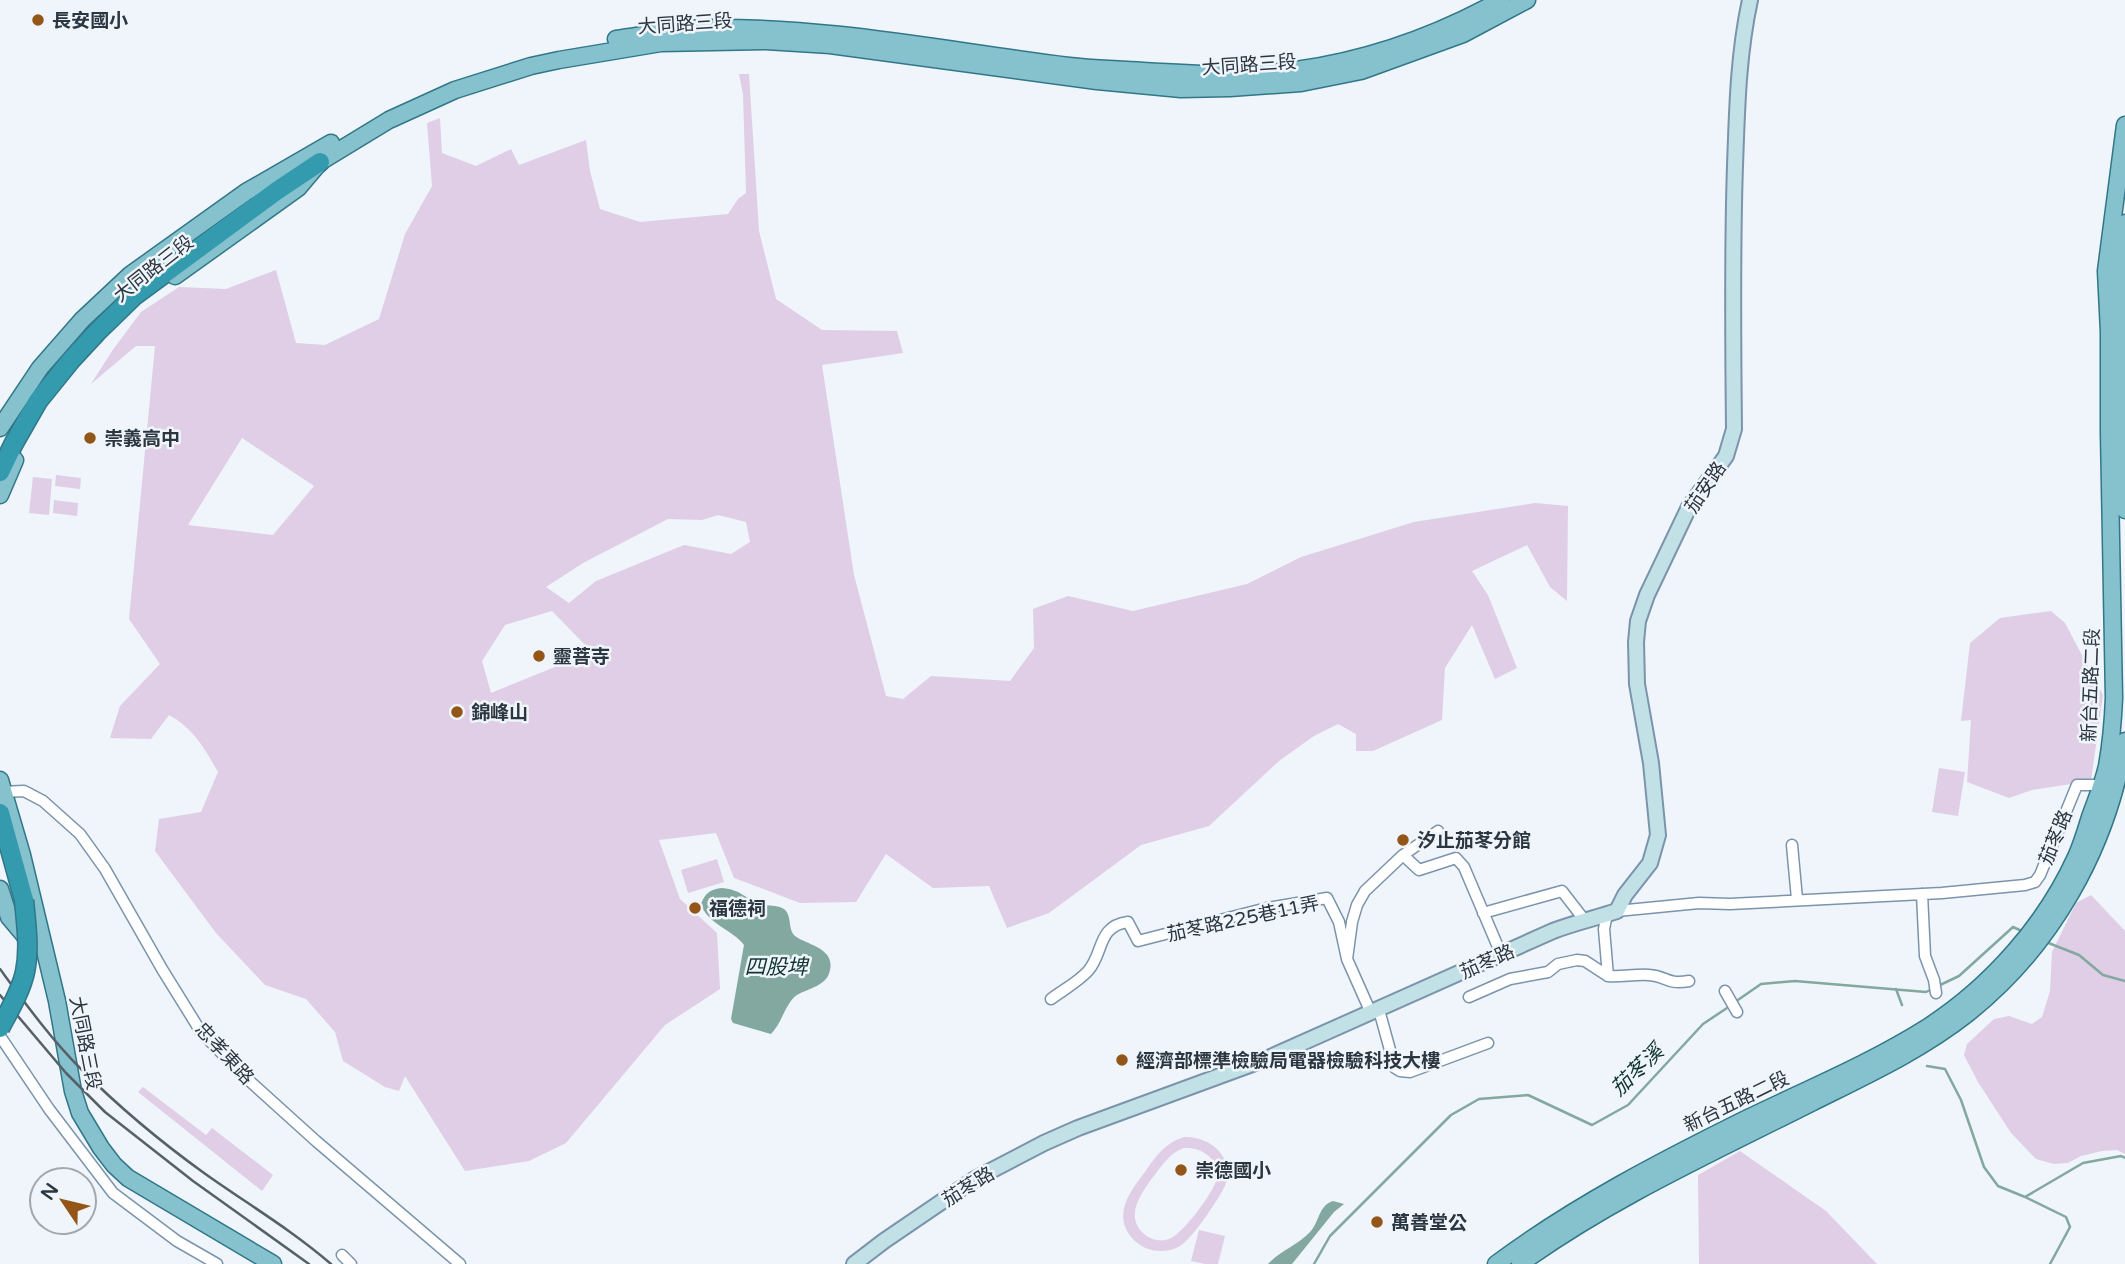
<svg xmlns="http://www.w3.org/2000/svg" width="2125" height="1264" font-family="'Varela Round','Noto Sans TC',sans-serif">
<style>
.green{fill:#dfcee5;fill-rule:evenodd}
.water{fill:#82a89f}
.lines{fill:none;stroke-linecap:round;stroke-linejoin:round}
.stream{stroke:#82a89f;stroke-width:2.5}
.street-casing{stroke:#7b94ac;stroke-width:13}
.secondary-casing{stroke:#7b94ac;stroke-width:18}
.primary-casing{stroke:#317788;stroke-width:19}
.highway-casing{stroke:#317788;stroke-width:21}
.street{stroke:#fff;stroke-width:10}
.secondary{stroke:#c2e1e7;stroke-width:14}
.primary{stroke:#85c2ce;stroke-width:16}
.highway{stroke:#349aae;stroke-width:18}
.rail{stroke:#566069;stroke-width:2.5}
.highway-bridge-casing{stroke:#317788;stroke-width:21;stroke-linecap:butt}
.highway-bridge{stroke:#349aae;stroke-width:18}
.poi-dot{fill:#935618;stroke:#eff5fa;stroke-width:2.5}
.labels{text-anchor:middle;stroke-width:5;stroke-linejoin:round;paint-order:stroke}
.poi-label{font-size:19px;font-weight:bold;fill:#2b3640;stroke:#eff5fa;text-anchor:start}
.street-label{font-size:19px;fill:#2b3640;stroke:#eff5fa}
.water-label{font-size:21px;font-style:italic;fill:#0f342e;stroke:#eff5fa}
</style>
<rect width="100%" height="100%" fill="#eff5fa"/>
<!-- green -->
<path class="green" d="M739,74H749L759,231L776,299L822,330L897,331L903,353L822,365L854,575L886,696L903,699L931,676L1010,681L1034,648L1033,609L1068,596L1133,611L1247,584L1301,557L1414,522L1535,503L1568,506L1567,601L1550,587L1527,545L1472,571L1488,595L1517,668L1495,679L1472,625L1445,668L1442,720L1373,751H1356V734L1338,724L1314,736L1279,761L1209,826L1141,845L1049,913L1007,928L989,886L933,888L886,854L856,902L800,903L734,878L716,833L659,840L680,899L717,933L720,989L665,1025L566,1143L529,1161L465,1171L405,1076L399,1091L385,1087L343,1061L335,1032L306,999L265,985L216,933L155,851L159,819L201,812L218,772C205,749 193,728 169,715L151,739L110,738L120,706L160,664L129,619L155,346H136L91,384L112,351L141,312L179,287L226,289L276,270L296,343L325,345L379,319L405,234L432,186L427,123L440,118L442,153L476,166L511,149L519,165L586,140L590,171L600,209L640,222L728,214L738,199L746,193L743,94ZM242,438L314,486L273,535L188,525ZM718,515L746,522L750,542L731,554L684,545L596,581L569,603L546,587L583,563L668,519L702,520ZM552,611L592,652L491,693L482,661L505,625Z
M56,475L81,478L80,489L55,486Z
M33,477L52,479L49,515L29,513Z
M54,500L78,503L77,516L53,513Z
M2051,611L2065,623L2103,695L2091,781L2032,790L2009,798L1967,782L1971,720L1961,721L1970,643L2000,618Z
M1939,768L1965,772L1958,816L1932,812Z
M717,859L724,882L688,893L681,870Z
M2091,895L2125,931V1154L2117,1150L2102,1151L2081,1156L2068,1163L2054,1164L2036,1159L2011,1133L1978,1082L1964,1055L1967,1044L1994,1019L2009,1016L2032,1024L2042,1017L2050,991L2052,952L2076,903Z
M143,1087L206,1135L212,1128L273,1175L262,1191L138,1092Z
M1184,1137C1207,1136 1232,1153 1227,1180C1225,1191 1195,1234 1185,1242C1179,1248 1170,1251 1161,1251C1150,1251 1140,1247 1132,1238C1112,1215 1130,1191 1145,1172C1156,1156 1165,1143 1184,1137ZM1184,1148C1203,1147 1221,1160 1216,1181C1212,1194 1182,1235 1169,1239C1161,1242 1151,1240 1144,1234C1124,1216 1141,1194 1153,1177C1163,1165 1169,1153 1184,1148Z
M1740,1151L1826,1211L1877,1264H1699L1698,1175Z
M1199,1230L1225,1236L1218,1264H1205L1191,1261Z"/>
<!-- water -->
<path class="water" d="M722,888C743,890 744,899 761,904C768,906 776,905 782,908C793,913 787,929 795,936C807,945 835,948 830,970C827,986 809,988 797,995C786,1002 782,1023 771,1034L733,1023L731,1019L744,945C732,929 707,924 701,904C705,893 711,889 722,888Z
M1333,1201L1344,1204L1334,1212L1292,1264H1268C1280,1251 1298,1245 1310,1232C1320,1221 1318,1206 1333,1201Z"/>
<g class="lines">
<!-- stream -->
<path class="stream" d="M2046,942L2079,955L2103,975L2125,981
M1938,986L1959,976L2013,927L2024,932
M1896,989L1902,1005
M1735,1002L1761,984L1795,981L1926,992L1932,989
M1927,1066L1945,1069L1961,1100L1984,1167L1998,1186L2025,1197L2083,1163L2121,1156L2125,1158
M2025,1197L2066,1217L2070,1227L2050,1264
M1314,1264L1330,1236L1451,1115L1479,1099L1528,1095L1592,1125L1628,1105L1703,1024L1730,1006"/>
<!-- street casing -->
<g class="street-casing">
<path id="street" d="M1,792L24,791L43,801L80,834L105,869L162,969L201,1032L243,1075L316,1141L460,1264
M1792,845L1797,899
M1403,855L1419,870L1456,858L1464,867L1501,954
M1922,894L1925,956L1934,980L1936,993
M1617,911L1699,903L1730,904L1942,893L2025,885L2035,882L2040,875L2077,785H2105
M1483,913L1562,891L1586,922
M1607,914L1604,929L1608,976C1622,977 1635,974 1649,975C1667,976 1666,985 1689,981
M1725,991L1737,1012
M1469,997L1510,979L1548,972L1558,964L1577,960L1585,961L1608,976
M1051,999C1063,990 1078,982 1088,971C1104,953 1097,926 1128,922L1138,941L1267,908L1327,898L1339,922L1347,959
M1379,1010L1395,1068L1400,1071L1410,1072L1488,1043
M1371,1013L1347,959L1352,922L1357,905L1365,891L1403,855L1438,831
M0,1036L49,1109L113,1193L177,1241L217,1264
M342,1255L351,1264"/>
</g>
<!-- secondary casing -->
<g class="secondary-casing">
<path id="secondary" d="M854,1264L884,1241L975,1179L1044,1143L1078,1128L1266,1059L1553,931C1574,923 1596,918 1617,911L1625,895L1650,863L1658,835L1651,763L1637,684L1636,642L1638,621L1647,595L1689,507L1726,456L1734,429C1733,341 1732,253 1735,166C1737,110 1738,55 1750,0"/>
</g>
<!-- primary casing -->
<g class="primary-casing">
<path id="primary" d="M616,39C645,35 675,29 705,28C827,26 948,51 1069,66C1093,69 1118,69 1143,71C1193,74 1246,77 1296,70C1368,60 1438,35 1501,0
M2125,223L2118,267L2121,335V437L2125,510
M175,276L298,188L320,162L389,120L455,90L531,66L559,60L661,43L766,41L830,45L1097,81L1181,89L1230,88L1301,83L1361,71L1463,34L1527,0
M0,428L40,368L82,320L130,275L246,192L331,143
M0,495L15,460
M0,780L22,855L57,1001L73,1091L80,1113L101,1148L114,1165L128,1178L273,1264
M0,889L9,917L31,943
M1496,1264C1574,1206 1661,1161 1748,1118C1808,1089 1871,1063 1928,1027C1991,986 2045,925 2076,857C2082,844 2086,830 2090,817C2096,800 2103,784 2107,766C2111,744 2113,721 2114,698L2109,433V332L2106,271L2125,125
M1520,1264C1610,1199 1712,1153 1811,1103C1865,1076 1920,1051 1967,1014C2052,947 2108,847 2125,741"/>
</g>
<!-- highway casing -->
<g class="highway-casing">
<path id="highway" d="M0,472L14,443L38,401L72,359L97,332L134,296L278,190L320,162
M0,813L24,900"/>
</g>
<!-- street -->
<use href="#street" class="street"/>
<!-- secondary -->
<use href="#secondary" class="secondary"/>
<!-- primary -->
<use href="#primary" class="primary"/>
<!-- highway -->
<use href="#highway" class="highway"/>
<!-- rail -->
<path class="rail" d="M0,969C25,1003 51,1039 81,1069C119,1107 161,1142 204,1173C246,1203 292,1230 331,1264
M0,995L66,1073L105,1112L193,1181L309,1264"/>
<!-- highway-bridge casing -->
<g class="highway-bridge-casing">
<path id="highway-bridge" d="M0,1028C9,1011 21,991 25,972C30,948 26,924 24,900"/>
</g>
<!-- highway-bridge -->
<use href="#highway-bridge" class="highway-bridge"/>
</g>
<!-- markers -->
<g class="poi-dot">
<circle cx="38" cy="20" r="7"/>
<circle cx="90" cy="438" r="7"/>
<circle cx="539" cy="656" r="7"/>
<circle cx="457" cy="712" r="7"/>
<circle cx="1403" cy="840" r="7"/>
<circle cx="695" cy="908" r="7"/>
<circle cx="1122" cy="1060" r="7"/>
<circle cx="1181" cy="1170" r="7"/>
<circle cx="1377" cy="1222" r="7"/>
</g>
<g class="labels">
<!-- poi labels -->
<g class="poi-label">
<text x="52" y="27">長安國小</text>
<text x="104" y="445">崇義高中</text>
<text x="553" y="663">靈菩寺</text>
<text x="471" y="719">錦峰山</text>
<text x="1417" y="847">汐止茄苳分館</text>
<text x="709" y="915">福德祠</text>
<text x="1136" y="1067">經濟部標準檢驗局電器檢驗科技大樓</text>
<text x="1195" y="1177">崇德國小</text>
<text x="1391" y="1229">萬善堂公</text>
</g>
<!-- street labels -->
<g class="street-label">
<text transform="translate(685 23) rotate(-4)" y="7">大同路三段</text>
<text transform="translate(1249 64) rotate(-4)" y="7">大同路三段</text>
<text transform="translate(153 268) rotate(-38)" y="7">大同路三段</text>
<text transform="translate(1705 487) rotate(-56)" y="7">茄安路</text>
<text transform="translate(2090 685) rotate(-88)" y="7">新台五路二段</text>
<text transform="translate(2055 837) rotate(-68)" y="7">茄苳路</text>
<text transform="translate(1243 918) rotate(-12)" y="7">茄苳路225巷11弄</text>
<text transform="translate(1487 961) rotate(-24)" y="7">茄苳路</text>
<text transform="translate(86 1043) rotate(79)" y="7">大同路三段</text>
<text transform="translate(225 1053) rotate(47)" y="7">忠孝東路</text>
<text transform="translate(1736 1101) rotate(-26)" y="7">新台五路二段</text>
<text transform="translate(968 1186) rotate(-32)" y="7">茄苳路</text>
</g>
<!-- water labels -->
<g class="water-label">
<text x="776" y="974">四股埤</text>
<text transform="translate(1637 1070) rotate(-44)" y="7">茄苳溪</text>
</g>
</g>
<!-- north arrow -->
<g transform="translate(63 1201) rotate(305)"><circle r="33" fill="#eff5fa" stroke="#a1a9b0" stroke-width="2"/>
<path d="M0-5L12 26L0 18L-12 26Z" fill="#935618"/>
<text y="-10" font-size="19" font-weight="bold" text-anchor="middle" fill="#2b3640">N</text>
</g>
</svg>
